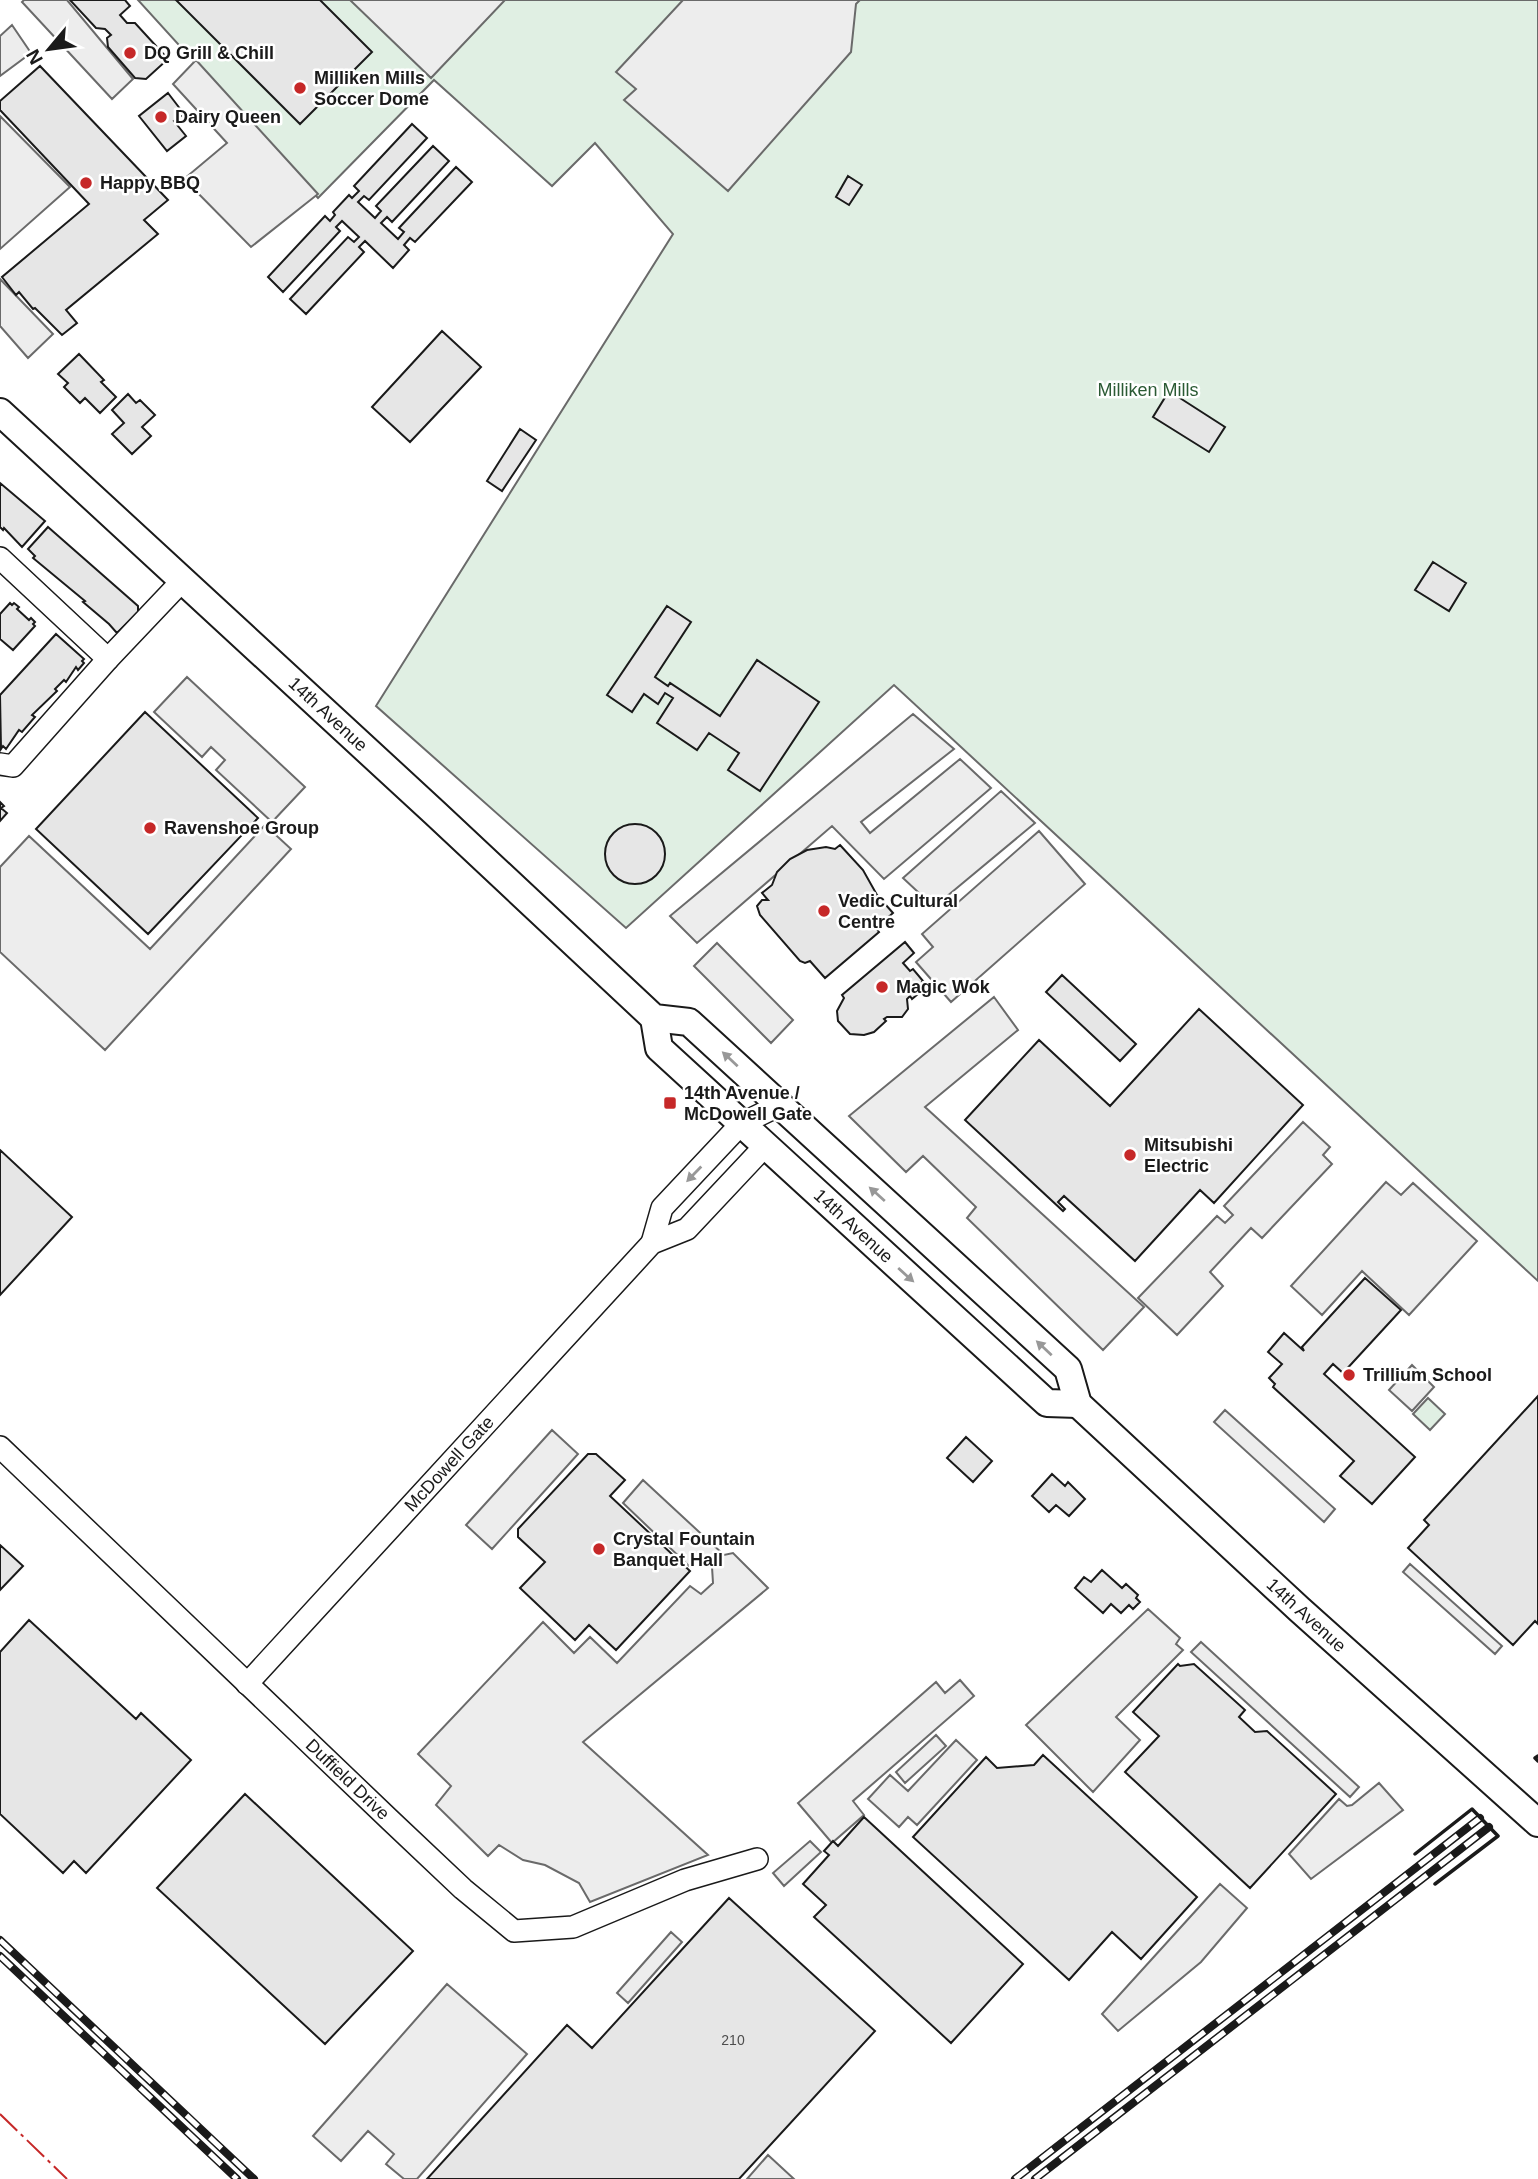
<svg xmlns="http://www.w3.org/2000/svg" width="1538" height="2179" font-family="Helvetica,sans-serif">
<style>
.green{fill:#e0efe3;stroke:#6a6a6a;stroke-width:2}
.parking{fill:#ededed;stroke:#6a6a6a;stroke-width:2}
.building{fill:#e6e6e6;stroke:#1a1a1a;stroke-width:2}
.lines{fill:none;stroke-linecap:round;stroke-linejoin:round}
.minor-casing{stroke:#1a1a1a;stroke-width:24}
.major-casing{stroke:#1a1a1a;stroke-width:30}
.minor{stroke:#fff;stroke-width:21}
.major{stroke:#fff;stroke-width:26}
.rail-casing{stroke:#1a1a1a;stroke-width:8}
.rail{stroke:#fff;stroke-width:5;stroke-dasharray:16;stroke-linecap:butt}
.wall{stroke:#1a1a1a;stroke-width:3.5}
.power{stroke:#c62828;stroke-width:2;stroke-dasharray:24 5 3.5 5;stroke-linecap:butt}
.oneway{fill:#989898}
.poi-dot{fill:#c62828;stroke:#fff;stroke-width:2.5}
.labels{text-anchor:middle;stroke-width:5;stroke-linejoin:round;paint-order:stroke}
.number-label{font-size:14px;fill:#4d4d4d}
.poi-label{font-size:18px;font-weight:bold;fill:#1a1a1a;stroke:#fff;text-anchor:start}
.park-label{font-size:18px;fill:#2b5a34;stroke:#fff}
.street-label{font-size:18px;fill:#1a1a1a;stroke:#fff}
</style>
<rect width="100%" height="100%" fill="#fff"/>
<!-- green -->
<path class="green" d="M138,0H1538V1281L894,685L626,928L376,706L673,234L595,143L552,186L434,80L318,198Z
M1428,1398L1445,1414L1430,1430L1413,1414Z"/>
<!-- parking -->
<path class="parking" d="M24,0H67L133,79L112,99L22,2Z
M350,0H505L431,78Z
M683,0H860L856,4L851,52L728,191L624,100L636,89L616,72Z
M12,25L31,53L0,76V36Z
M196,60L318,194L251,247L184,179L227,143L173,84Z
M0,116L70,187L0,249Z
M0,279L53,334L28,358L0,326Z
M187,677L305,787L272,822L216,770L225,760L211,747L202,757L154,712Z
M913,714L954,749L861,822L870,833L960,759L991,788L884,879L832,826L697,943L670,916Z
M1001,791L1035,823L934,907L903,878Z
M265,825L291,849L105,1050L0,952V867L29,836L150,949Z
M1039,831L1085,884L951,1002L916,962L933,947L922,934Z
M717,943L793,1020L771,1043L694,966Z
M994,997L1018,1030L925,1107L1144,1307L1103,1350L967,1218L976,1207L923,1156L906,1172L849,1116Z
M1303,1122L1330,1147L1323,1155L1332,1164L1262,1238L1251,1228L1210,1272L1223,1286L1177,1335L1138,1298L1217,1216L1225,1223L1233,1215L1224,1206Z
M1386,1182L1401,1195L1413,1183L1477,1241L1409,1315L1362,1271L1322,1315L1291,1286Z
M1412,1365L1434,1387L1412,1411L1389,1390Z
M1225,1410L1335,1509L1324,1522L1214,1422Z
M552,1430L578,1454L492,1549L466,1525Z
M643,1480L724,1555L733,1553L768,1588L583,1742L708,1855L590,1902L579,1883L545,1865L523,1860L499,1845L488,1856L436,1805L451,1786L418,1754L543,1622L574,1653L590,1637L617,1663L690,1586L701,1594L713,1583L712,1567L701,1556L689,1566L623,1503Z
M1410,1564L1502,1646L1495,1654L1403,1572Z
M1148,1609L1180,1638L1176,1644L1183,1650L1116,1717L1140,1740L1093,1792L1026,1725Z
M1201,1642L1359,1787L1350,1797L1191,1652Z
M960,1680L974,1696L853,1801L864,1815L832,1843L798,1803L936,1682L945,1693Z
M936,1735L946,1746L905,1783L896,1772Z
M956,1740L977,1760L917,1825L908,1817L899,1827L868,1799L890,1775L908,1791Z
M1379,1783L1403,1810L1311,1879L1289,1854L1339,1799L1347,1806L1352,1805Z
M810,1841L821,1852L784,1886L773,1873Z
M1220,1884L1247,1908L1201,1962L1118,2031L1102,2014Z
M671,1932L682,1942L628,2003L617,1993Z
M447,1984L527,2054L417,2179H404L386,2164L394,2154L368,2131L341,2161L313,2136Z
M768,2155L794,2179H747Z"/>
<!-- building -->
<path class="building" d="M70,0H125L130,6L120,15L127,23H135L168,59L146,79L135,78L108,47L107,38L111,35L105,29L96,28Z
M176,0H320L372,52L300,124Z
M40,66L168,200L144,220L158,234L66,310L77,323L62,335L35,308L33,309L19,292L16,295L2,277L89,204L0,110V101Z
M168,93L184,114L174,121L186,136L167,151L139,116Z
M412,124L427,138L369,200L364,196L358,202L375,218L381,211L376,206L433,146L449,161L392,222L387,217L381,223L398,239L404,232L399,228L456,167L472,182L415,242L410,238L404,245L409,250L393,268L365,241L359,247L364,252L306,314L290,299L348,237L354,242L359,237L342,221L336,227L340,231L283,292L268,277L325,216L330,221L335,215L333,212L349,195L352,198L359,191L354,186Z
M848,176L862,185L849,205L836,197Z
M442,331L481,367L410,442L372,407Z
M79,354L104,380L101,382L116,397L100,413L85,398L80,403L64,387L68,383L58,374Z
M1169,391L1225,427L1209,452L1153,417Z
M128,394L136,403L140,400L155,415L142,427L151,436L132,454L112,434L124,423L112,410Z
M520,429L536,440L502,491L487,481Z
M0,483L45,521L22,547L4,528L3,530L0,527Z
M48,527L138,606V612L118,632H116L109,624L83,602L85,601L33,558L35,556L28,549Z
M1433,562L1466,583L1449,611L1415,590Z
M10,603L12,605L14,603L19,607L17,609L29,620L31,618L35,622L33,624L35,626L13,650L0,639V614Z
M667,606L691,622L655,677L668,686L670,683L720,716L757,660L819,702L760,791L728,770L739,753L709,733L697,750L657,723L673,698L665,693L658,704L644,694L632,712L607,695Z
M56,634L84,659L82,661L84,663L78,670L76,667L66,682L64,680L55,689L57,691L32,715L35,717L22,732L19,730L6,749L3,746L1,749L0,695Z
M145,712L258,818L148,934L36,829Z
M0,802L4,806L1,808L7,813L0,821Z
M605 854a30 30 0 1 1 60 0a30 30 0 1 1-60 0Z
M840,845L863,870L877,895L893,913L876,928L879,932L825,978L810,961L805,963L800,961L760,915L757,906L762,900H768L762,893L772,885L777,872L790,859L807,850L826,847L835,849Z
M905,942L914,953L903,963L910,971L913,969L923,981L921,983L925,988L912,999L910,996L907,999L908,1009L902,1017H887L884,1019L886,1021L874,1032L864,1035L850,1034L838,1021L837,1011L844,998L842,995Z
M1062,975L1136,1044L1120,1061L1046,992Z
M1199,1009L1303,1105L1214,1203L1200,1190L1135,1261L1064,1196L1058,1202L1065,1209L1063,1211L965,1120L1039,1040L1110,1106Z
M0,1150L72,1217L0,1295Z
M1365,1278L1401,1310L1343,1373L1333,1364L1324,1374L1415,1457L1372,1504L1340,1476L1354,1461L1273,1387L1275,1384L1269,1378L1282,1364L1268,1352L1284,1333L1304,1351L1302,1347Z
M1538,1396V1624L1535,1621L1513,1645L1408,1548L1429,1525L1424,1520Z
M966,1437L992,1461L973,1482L947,1458Z
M588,1454H596L625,1480L610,1496L690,1571L616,1650L589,1625L575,1640L520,1588L545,1562L518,1537V1529Z
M1052,1474L1065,1486L1068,1482L1085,1499L1069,1516L1056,1505L1049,1512L1032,1496Z
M0,1545L23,1566L0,1590Z
M1102,1570L1122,1588L1126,1584L1138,1595L1136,1598L1140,1602L1133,1609L1129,1605L1121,1613L1111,1604L1103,1613L1075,1588L1084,1577L1091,1582Z
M29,1620L136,1719L141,1713L191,1760L86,1873L74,1861L63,1873L0,1814V1652Z
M1178,1664L1180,1666L1194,1664L1245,1710L1239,1717L1255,1732L1267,1731L1336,1794L1250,1888L1125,1772L1159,1736L1133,1712Z
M1043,1755L1197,1897L1141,1959L1112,1932L1069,1980L913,1837L986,1757L997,1768L1034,1765Z
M245,1794L413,1951L325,2044L157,1888Z
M864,1817L1023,1964L951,2043L814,1917L826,1905L803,1884L829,1855L824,1851L833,1841L838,1846Z
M729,1898L875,2031L739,2179H427L567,2025L592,2048Z"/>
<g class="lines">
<!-- minor casing -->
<g class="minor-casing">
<g id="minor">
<path d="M0,558L108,659"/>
<path d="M0,764L13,766L108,659L182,581"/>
<path d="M652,1243L662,1208L741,1124L780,1105"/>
<path id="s1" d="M0,1447L390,1820L463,1889L514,1931L573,1927L685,1880L757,1859"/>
<path id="s2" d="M247,1684L652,1243L687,1229L765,1146"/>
</g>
</g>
<!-- major casing -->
<g class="major-casing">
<g id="major">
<path id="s3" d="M0,412L435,813L654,1018L689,1022L1068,1369L1078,1404L1299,1609L1538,1823"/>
<path id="s4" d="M654,1018L659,1048L1047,1403L1078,1404"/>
</g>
</g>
<!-- minor -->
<use href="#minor" class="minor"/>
<!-- major -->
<use href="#major" class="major"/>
<!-- rail casing -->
<g class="rail-casing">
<path id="rail" d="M0,1940L254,2179
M0,1956L237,2179
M1015,2179L1480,1818
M1035,2179L1489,1827"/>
</g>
<!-- rail -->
<use href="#rail" class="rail"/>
<!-- wall -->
<path class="wall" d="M1538,1756L1535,1758L1538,1761
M1415,1854L1472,1809L1498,1836L1435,1884"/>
<!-- power -->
<path class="power" d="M0,2114L67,2179"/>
</g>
<!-- one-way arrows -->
<defs><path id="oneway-solid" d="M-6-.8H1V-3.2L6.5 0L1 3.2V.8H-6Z" transform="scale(1.75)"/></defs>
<g class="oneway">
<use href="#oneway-solid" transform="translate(730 1059) rotate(-137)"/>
<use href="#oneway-solid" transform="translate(694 1174) rotate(134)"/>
<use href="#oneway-solid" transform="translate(877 1194) rotate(-138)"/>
<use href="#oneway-solid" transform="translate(906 1275) rotate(42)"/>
<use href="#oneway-solid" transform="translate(1044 1348) rotate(-137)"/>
</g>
<!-- markers -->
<g class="poi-dot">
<circle cx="130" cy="53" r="7"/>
<circle cx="300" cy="88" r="7"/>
<circle cx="161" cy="117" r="7"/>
<circle cx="86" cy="183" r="7"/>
<circle cx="150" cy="828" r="7"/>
<circle cx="824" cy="911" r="7"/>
<circle cx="882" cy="987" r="7"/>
<rect x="663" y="1096" width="14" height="14" rx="3.5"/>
<circle cx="1130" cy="1155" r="7"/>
<circle cx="1349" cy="1375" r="7"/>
<circle cx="599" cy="1549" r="7"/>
</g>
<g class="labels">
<!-- number labels -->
<g class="number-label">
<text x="733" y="2045">210</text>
</g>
<!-- poi labels -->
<g class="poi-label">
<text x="144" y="59">DQ Grill &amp; Chill</text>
<text x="314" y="84">Milliken Mills<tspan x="314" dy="21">Soccer Dome</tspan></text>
<text x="175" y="123">Dairy Queen</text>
<text x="100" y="189">Happy BBQ</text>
<text x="164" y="834">Ravenshoe Group</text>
<text x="838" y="907">Vedic Cultural<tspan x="838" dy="21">Centre</tspan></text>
<text x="896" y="993">Magic Wok</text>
<text x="684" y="1099">14th Avenue /<tspan x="684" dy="21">McDowell Gate</tspan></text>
<text x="1144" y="1151">Mitsubishi<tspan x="1144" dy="21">Electric</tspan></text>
<text x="1363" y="1381">Trillium School</text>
<text x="613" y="1545">Crystal Fountain<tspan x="613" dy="21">Banquet Hall</tspan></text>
</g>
<!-- park labels -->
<g class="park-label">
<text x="1148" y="396">Milliken Mills</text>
</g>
<!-- street labels -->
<g class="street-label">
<text dy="6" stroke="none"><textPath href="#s3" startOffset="446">14th Avenue</textPath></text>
<text dy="6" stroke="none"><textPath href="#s4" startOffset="294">14th Avenue</textPath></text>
<text dy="6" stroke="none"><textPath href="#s2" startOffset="299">McDowell Gate</textPath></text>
<text dy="6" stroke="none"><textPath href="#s3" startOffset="1788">14th Avenue</textPath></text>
<text dy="6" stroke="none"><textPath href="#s1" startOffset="481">Duffield Drive</textPath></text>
</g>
</g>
<!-- north arrow -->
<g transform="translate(49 49) rotate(241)" stroke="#ffffff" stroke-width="5" paint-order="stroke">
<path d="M0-5L12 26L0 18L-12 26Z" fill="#1a1a1a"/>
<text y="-10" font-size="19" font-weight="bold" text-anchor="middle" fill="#1a1a1a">N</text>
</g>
</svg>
